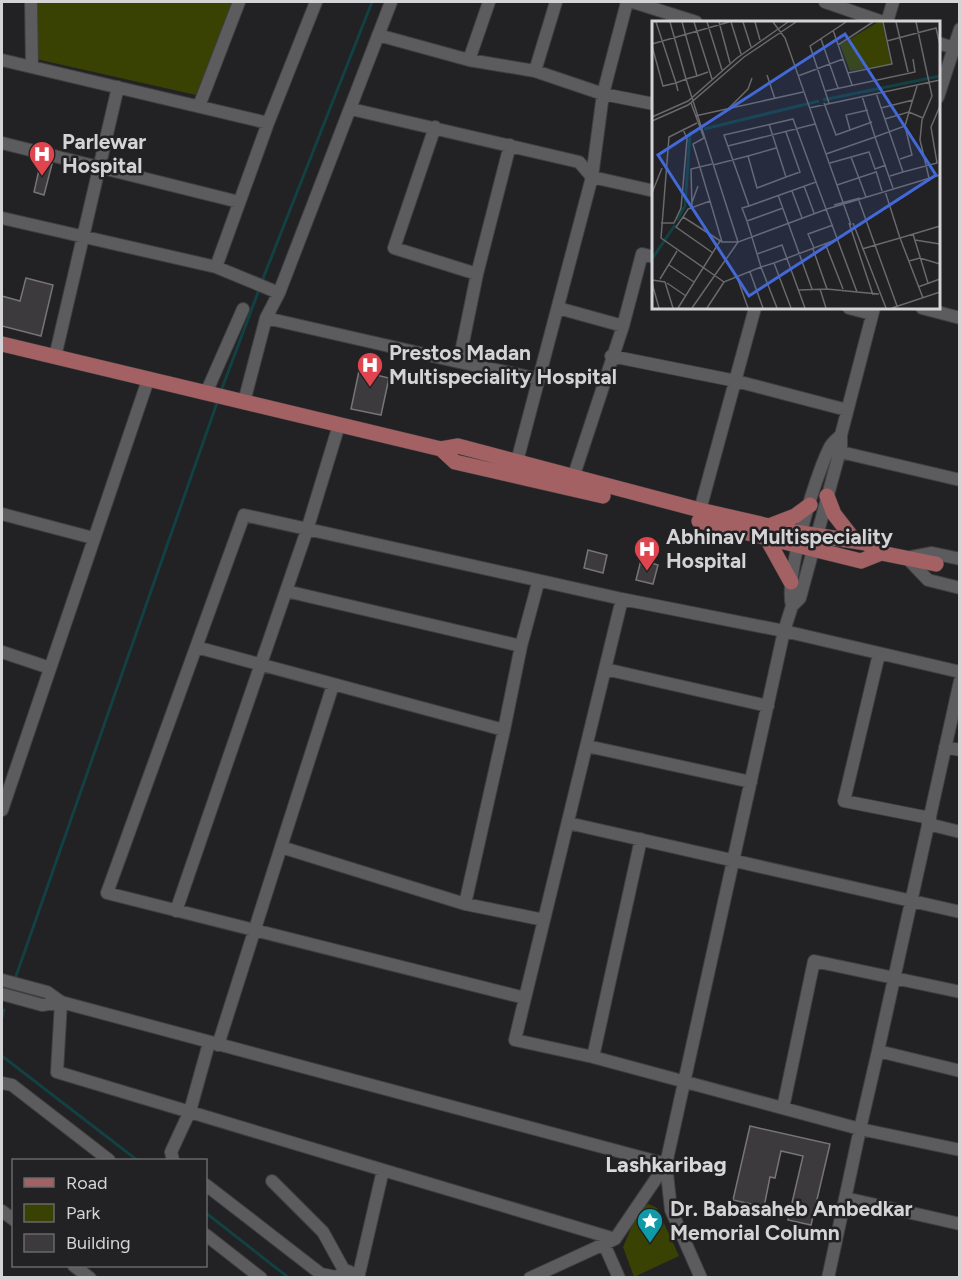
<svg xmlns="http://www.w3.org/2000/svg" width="961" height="1279" font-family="Figtree,sans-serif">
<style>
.green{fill:#394203}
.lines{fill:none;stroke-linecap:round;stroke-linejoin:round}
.stream{stroke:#124043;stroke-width:3}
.building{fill:#3c3a3c;stroke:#777476;stroke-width:1.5}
.minor-casing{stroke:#3f3e40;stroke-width:14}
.major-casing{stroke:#3f3e40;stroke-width:16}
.minor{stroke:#5c5b5d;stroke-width:12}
.major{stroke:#a46164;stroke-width:15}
.labels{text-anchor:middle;stroke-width:5;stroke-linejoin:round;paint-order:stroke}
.poi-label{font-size:21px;font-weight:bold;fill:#d4d3d5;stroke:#222123;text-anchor:start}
.neighbourhood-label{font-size:22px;font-weight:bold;fill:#d9d7da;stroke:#222123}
.inset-river{fill:none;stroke:#124043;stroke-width:3}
.inset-road{fill:none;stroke:#69686a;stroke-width:1.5}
.view{fill:#4269d7;fill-opacity:0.15;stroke:#4269d7;stroke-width:3}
.inset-edge{fill:none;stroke:#d4d3d5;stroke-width:3}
</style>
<rect width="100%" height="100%" fill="#222123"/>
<!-- green -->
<path class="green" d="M38,2H234L196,95L36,59Z
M649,1204L657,1208L679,1256L634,1277L623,1247L640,1207Z"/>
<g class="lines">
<!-- stream -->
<path class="stream" d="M262,281L372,2
M221,391L260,287
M15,979L218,400
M2,1018L4,1010
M2,1056L137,1160
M206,1213L289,1278"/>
</g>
<!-- building -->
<path class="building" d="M41,161L52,164L44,195L34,192Z
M26,278L53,285L41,336L2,326V296L20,301Z
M359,371L389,378L381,415L351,409Z
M588,550L607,555L603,573L584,568Z
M641,560L658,565L653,584L636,580Z
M750,1126L830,1144L811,1225L788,1220L803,1156L781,1151L775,1178L770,1177L764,1207L733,1200Z"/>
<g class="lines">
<!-- minor casing -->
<g class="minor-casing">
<path id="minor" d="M31,2L32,67
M633,2L696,22
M825,2L883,22
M887,22L893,2
M378,35L469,60L535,71L603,94L654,104
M938,43L954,48
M2,60L268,123
M469,60L489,2
M535,71L556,2
M938,97L960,29
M199,106L239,2
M351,109L579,162L592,177
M435,127L394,248L477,274L510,145
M2,143L239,202
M592,177L603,94L627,2
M2,218L216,267L279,293
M216,267L268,123L316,2
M558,308L623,326
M849,308L872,314
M922,308L960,318
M266,318L459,362L477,274
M611,356L736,381L847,410
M55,357L118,87
M459,362L539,379
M206,393L243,309
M244,402L266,318L279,293L391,2
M832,450L960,480
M515,469L592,177L654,191
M573,478L623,326L642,254L654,257
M700,510L755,308
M2,514L93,538
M244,515L622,599L525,998L107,893Z
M911,557L932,553L960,559
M907,558L928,580L960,588
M286,591L521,646L504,730
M622,599L784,631L960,672
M792,606C784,578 815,477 829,449C831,443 837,439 841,435
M521,646L538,583
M196,647L504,730L465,904L281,847L333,685
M2,652L50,668
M879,654L844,801L930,818
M605,669L768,706
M960,681L878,1051L960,1071
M587,746L751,782
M945,747L960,750
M2,810L148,380
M568,823L960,912
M928,824L960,832
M465,904L544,920
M176,911L307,530L339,425
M2,980L47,992L61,1002L666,1164L615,1239L383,1170L358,1278
M2,994L42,1005L61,1002
M525,998L515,1040L593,1057L641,839
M61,1002L57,1072L383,1170
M218,1045L281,847
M878,1051L860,1129L960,1150
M593,1057L860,1129L828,1278
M2,1083L12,1085L109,1160
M783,1108L814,961L960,992
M173,1160L171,1152L190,1111L209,1043
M272,1181L323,1232L345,1272
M206,1185L321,1274L336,1277L348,1271L358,1277
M845,1198L960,1224
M2,1211L14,1220
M206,1235L261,1278
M604,1244L619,1278
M74,1266L90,1278
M530,1278L615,1239
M701,1278L671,1210L666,1164L784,631L792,606L800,598L841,447V435L874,308"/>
</g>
<!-- major casing -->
<g class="major-casing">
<path id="major" d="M2,344L441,449L458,446L700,510L795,532L866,543L881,553L936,564
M441,449L455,462L603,496
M827,496L834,514L855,541
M699,521L861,561L881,553
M769,526L795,516L810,505
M766,537L791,582"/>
</g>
<!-- minor -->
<use href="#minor" class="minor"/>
<!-- major -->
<use href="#major" class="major"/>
</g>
<!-- icons -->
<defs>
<g id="hospital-pin" transform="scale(1.35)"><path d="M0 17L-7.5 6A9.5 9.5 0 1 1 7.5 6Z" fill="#e0444e" stroke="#222123"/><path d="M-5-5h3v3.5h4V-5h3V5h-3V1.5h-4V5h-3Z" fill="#fff"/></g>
<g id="sight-pin" transform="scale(1.35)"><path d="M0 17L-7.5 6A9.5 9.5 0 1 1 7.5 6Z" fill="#0f9aa8" stroke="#222123"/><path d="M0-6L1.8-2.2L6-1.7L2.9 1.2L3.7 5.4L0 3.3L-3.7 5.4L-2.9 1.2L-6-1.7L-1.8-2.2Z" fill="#fff"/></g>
</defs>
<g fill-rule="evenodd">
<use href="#hospital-pin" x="42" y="154"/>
<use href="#hospital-pin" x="370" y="365"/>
<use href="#hospital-pin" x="647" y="549"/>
<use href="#sight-pin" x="650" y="1221"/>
</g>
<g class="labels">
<!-- poi labels -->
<g class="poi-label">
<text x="62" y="149">Parlewar<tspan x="62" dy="24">Hospital</tspan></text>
<text x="389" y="360">Prestos Madan<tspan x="389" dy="24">Multispeciality Hospital</tspan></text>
<text x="666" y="544">Abhinav Multispeciality<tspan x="666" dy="24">Hospital</tspan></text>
<text x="670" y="1216">Dr. Babasaheb Ambedkar<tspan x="670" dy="24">Memorial Column</tspan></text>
</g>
<!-- neighbourhood labels -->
<g class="neighbourhood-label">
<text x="666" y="1172">Lashkaribag</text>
</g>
</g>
<!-- overview -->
<g transform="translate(652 21)">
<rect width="288" height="288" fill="#222123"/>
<path d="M226,1H230L239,43L198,50L188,24Z" fill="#394203"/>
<path class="inset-river" d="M171,79L288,55M52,108L167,80M25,199L33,185L38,112L45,110M0,238L23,204"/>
<path class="inset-road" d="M4,1L24,62L34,58L86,221H70L58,180L36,188L31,196L70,221M18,1L34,58L45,55M30,1L45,55L56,51M42,1L60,58M55,1L70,49M67,1L78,42M79,1L89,33M91,1L99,26M103,1L108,19M121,1L133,17L199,204M244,1L256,51M264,1L280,75L270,99L268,119L277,157M181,9L200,64M169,18L186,67M235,20L284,7L288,24M0,23L77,1M186,24L221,1M0,25L11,65L24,62L26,70M196,52L240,43L231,1M115,54L123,78M146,55L191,38M174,70L263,51L261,38M224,72L251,151L238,155M210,75L223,116L253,105L257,91L271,97M39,82L52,117M172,82L184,114L198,109M177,82L158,25L194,1M157,87L288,59M229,87L261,79M75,89L96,68L100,57M216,89L194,94L198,109L220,101M43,95L151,71M0,96L36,80L85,37L136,1M141,98L164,161L97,185L72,114ZM233,98L257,91L265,65M0,100L36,84L92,36L144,1M45,102L17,116L9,217L72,261L109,246L95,200M117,103L134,156L105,167L96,135L124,127M134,111L148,151L134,156M52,117L41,123L58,180M76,125L163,103M174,133L223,116L241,167M199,136L214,176M248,138L260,134L253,105M178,142L217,131L223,148L234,144M61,144L96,135M224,150L230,170M251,151L285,142L279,106L288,85M164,161L205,271L227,273M185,164L224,151M152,165L162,192M140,170L150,197M0,172L10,147M126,174L160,268M206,177L245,285M39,184L46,165M182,184L208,177M97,185L90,187L95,200L131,187M40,186L39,148L60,143M31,196L24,206L61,232M9,202H22L29,187L35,118L31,108M197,202L221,274M201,202L234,287M261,213L276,262M263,219L288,223M173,222L191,268M162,227L156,213L181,204M161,228L175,268L205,271M210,228L248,217L233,170M105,233L130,224L153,287M257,240L268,237L288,243M122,242L109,246L125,287M17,244L42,261M98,251L111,287M85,256L96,287M8,258L25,230M0,259L13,261L21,287M0,262L7,287M15,262L34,275M266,266L288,258M168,268L174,287M147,269L175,268M271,277L248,217L288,205M26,287L68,220M40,287L86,221L175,188L288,154M55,287L72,261M139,287L122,242L186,218M240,287L288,271"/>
<path class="view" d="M193,13L284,154L97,275L6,134Z"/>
<rect width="288" height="288" class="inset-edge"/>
</g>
<!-- border -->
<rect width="961" height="1279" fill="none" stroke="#d4d3d5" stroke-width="6"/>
<!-- legend -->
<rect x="12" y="1159" width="195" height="108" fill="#222123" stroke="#69686a" stroke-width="1.5"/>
<rect x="24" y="1178" width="30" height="9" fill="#a46164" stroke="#69686a" stroke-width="1.5"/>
<text x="66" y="1189" font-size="18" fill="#d4d3d5">Road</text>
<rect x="24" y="1204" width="30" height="18" fill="#394203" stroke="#69686a" stroke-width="1.5"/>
<text x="66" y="1219" font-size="18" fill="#d4d3d5">Park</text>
<rect x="24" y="1234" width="30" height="18" fill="#3c3a3c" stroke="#69686a" stroke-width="1.5"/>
<text x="66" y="1249" font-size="18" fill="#d4d3d5">Building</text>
</svg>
